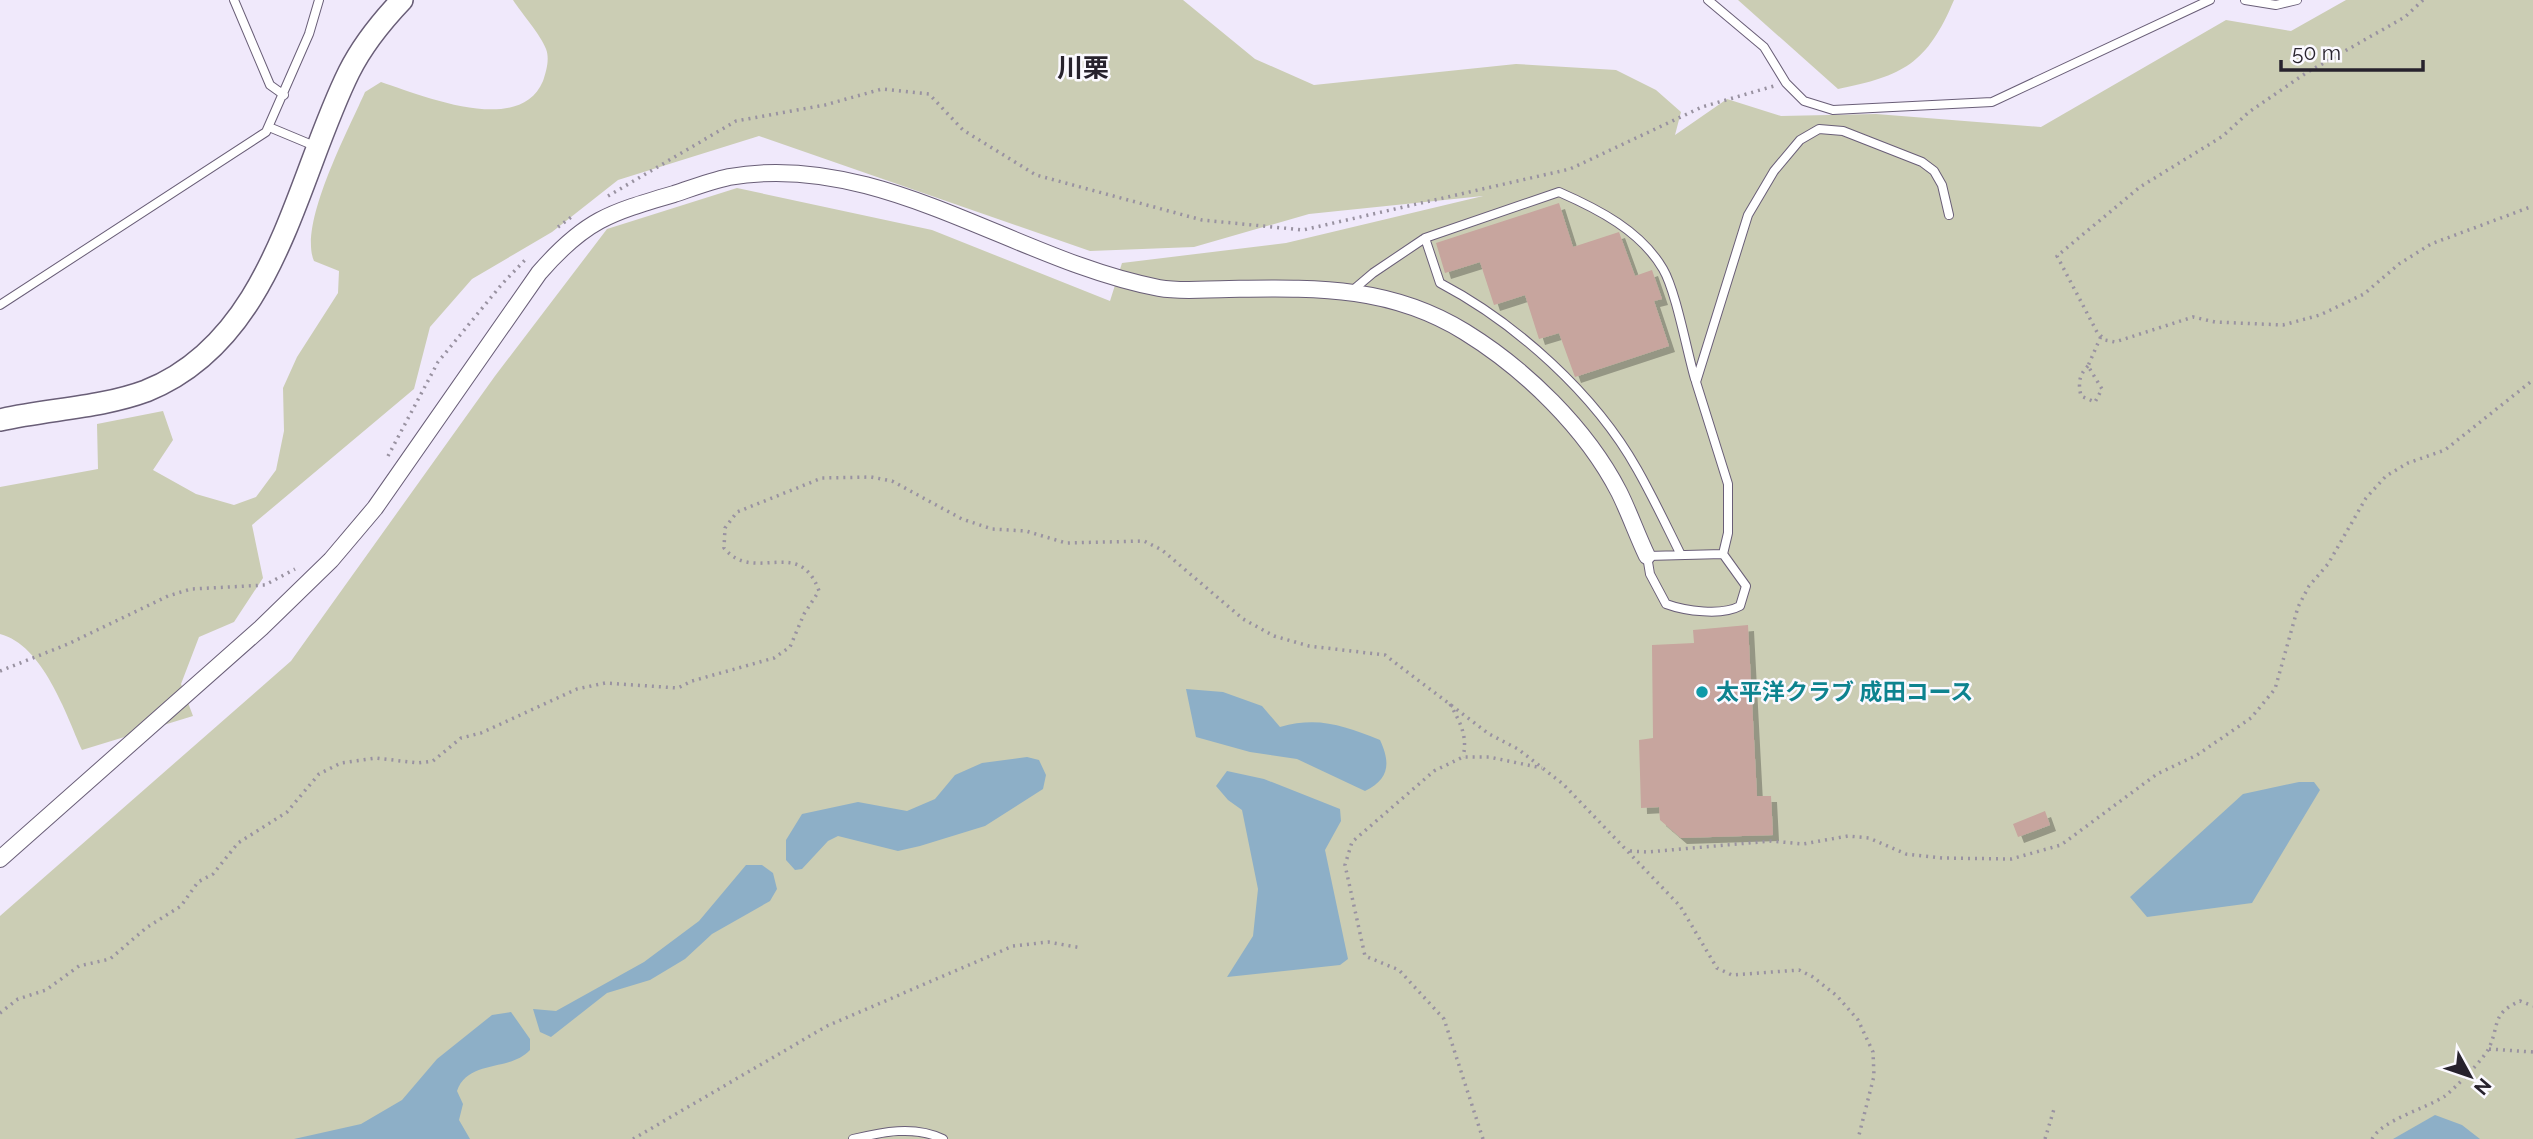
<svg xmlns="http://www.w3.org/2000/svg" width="2533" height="1139" font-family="Raleway,'Noto Sans JP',sans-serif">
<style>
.green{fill:#cbcdb4}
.water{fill:#8dafc7}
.building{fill:#c7a59e;filter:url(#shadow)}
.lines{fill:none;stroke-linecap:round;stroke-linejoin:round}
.service-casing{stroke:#695e77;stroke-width:10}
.minor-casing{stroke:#695e77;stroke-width:18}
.tertiary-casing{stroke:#695e77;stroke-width:24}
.path{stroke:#9992a1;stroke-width:3.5;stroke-dasharray:2 5;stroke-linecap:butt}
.service{stroke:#fff;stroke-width:8}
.minor{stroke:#fff;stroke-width:16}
.tertiary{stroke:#fff;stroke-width:21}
.culture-dot{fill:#0f9aa8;stroke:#fbf9ff;stroke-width:2.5}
.labels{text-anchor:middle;stroke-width:5;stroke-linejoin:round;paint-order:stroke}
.culture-label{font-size:23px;font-weight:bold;fill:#0d838f;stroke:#fbf9ff;text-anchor:start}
.quarter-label{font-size:26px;font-weight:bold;fill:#27222d;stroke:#fbf9ff}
</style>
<defs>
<filter id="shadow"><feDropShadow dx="6" dy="6" stdDeviation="0" flood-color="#0004"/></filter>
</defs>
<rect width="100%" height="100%" fill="#f0e9fb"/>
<!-- green -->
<path class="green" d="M513,0H1183L1255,59L1314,85L1516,64L1616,70L1656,90L1681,112L1675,135L1727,99L1781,116L1876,114L2041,127L2226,20L2291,31L2346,0H2533V1139H0V916L291,661L495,376L607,229L737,188L932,230L1110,301L1122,263L1286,243L1483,196L1309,214L1194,247L1090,251L759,136L618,180L552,232L472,279L430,327L414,389L252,525L263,578L234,622L199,637L181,684L193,716L82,750C66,714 43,645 0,634V487L98,469L97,424L163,411L173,440L153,470L196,494L234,505L256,497L276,470L284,431L283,388L297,357L338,293L339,271L314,261C298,224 349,129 365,92L381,82C421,95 520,137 543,81C546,72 550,59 546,49C541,35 522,14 513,0Z
M1738,0H1954C1927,64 1903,76 1838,89Z"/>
<!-- water -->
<path class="water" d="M1186,689L1223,692L1262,706L1280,727C1319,716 1344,726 1380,740C1391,764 1389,779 1365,791L1297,759L1250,752L1196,737Z
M1027,757L1039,760L1046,775L1043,789L985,826L920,846L898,851L838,836L828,841L802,869L795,870L786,860V840L802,814L858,802L907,811L935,799L955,775L982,763Z
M1227,771L1264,779L1340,809L1341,821L1325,850L1348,959L1340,965L1227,977L1253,936L1258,889L1242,810L1228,800L1216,786Z
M2299,782H2314L2320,790L2252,903L2147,917L2130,897L2243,794Z
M746,865H762L773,873L777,889L770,901L712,934L685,959L650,980L607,993L551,1037L540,1032L533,1009L556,1011L644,962L699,921Z
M511,1012L530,1039V1050C510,1072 468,1059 457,1091L463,1104L459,1120L470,1139H294L361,1124L402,1100L437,1059L492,1015Z
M2435,1115L2462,1125L2480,1139H2393Z"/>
<!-- building -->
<path class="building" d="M1559,203L1573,247L1619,232L1635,276L1652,270L1662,299L1654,301L1669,346L1575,377L1559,333L1539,339L1525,295L1494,305L1480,262L1445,273L1436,243Z
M1748,625L1757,796H1771L1773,835L1681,838L1660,820L1659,807L1641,808L1639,740L1653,738L1652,645L1694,643L1693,630Z
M2045,811L2050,825L2018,837L2013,824Z"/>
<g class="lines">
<!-- service casing -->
<g class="service-casing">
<path id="service" d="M234,0L270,85L284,95
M1708,0L1764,47L1786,83L1804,101L1833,110L1992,102L2210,0
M2245,0L2276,5L2297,0
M269,127L317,147
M1425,238L1440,283C1516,323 1595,394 1637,469C1653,497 1667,527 1681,555
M1353,290L1373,273L1425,238L1559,192C1598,209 1641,231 1663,269C1676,291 1687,352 1695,379
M0,305L266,132L309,34L319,0
M1723,554L1728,533V484L1696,382L1748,215L1774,171L1800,140L1819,129L1843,131L1922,162L1934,171L1942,185L1949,215
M1723,554L1746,586L1740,606C1722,616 1685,611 1666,604L1650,574L1647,556Z
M853,1139C882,1132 914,1125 943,1139"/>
</g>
<!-- minor casing -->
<g class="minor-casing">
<path id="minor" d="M0,859L261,628L331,560L375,508L539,273C585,220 609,213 674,194C692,188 711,181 729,177C879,150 1016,261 1159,288C1181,292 1206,289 1229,289C1314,288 1389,285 1465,332C1525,369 1586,428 1619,492C1629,512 1637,535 1647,556"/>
</g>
<!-- tertiary casing -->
<g class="tertiary-casing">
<path id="tertiary" d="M0,420C48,409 100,408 146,391C274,340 295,181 349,72C362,46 382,21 402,0"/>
</g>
<!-- path -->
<path class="path" d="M2423,0L2405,17L2306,73L2249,112L2223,136L2140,187L2057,256L2097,332L2105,340L2115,342L2193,317L2215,322L2283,325L2320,315L2364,294L2399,264L2431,244L2533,206
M608,196L736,121L825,105L882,89L929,94L963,130L1036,175L1202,220L1303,230L1570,169L1702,107L1774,86
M558,227L574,215
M2088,366C2079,375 2078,383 2081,396L2095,402L2102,389L2088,366L2101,336
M388,456L438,362L502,284L525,260
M0,671L68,644L168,596L191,589L265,585L295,569
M1450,704C1460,722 1468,736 1463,757
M1630,851L1648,852L1771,841L1803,844L1848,836L1869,838L1906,854L1942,858L2011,859L2061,845L2157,774L2197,755L2251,718L2275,689L2298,607L2309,586L2328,564L2366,498L2386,476L2408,463L2445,450L2533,380
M0,1013L18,999L46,990L79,966L110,959L146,928L181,906L198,882L213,874L238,843L287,812L319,774L341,763L376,758L418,763L433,761L461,738L481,733L577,689L605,683L678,688L692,681L774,658L790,647L804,614L819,591C799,535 754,585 724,548L725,528L737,512L822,478L871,477L892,481L962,519L992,529L1026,531L1066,543L1144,541L1162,550L1243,619L1274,636L1309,646L1385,655L1489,734L1518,749L1563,784L1680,906L1717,968L1732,975L1799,970L1813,977L1837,996L1858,1020L1873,1052L1874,1076L1858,1139
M2489,1049L2533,1052
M633,1139L827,1026L1013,946L1048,942L1082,948
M1483,1139L1444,1019L1399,970L1365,956L1345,865L1352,842L1434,771L1463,757H1489L1542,768
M2045,1139L2054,1109
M2372,1139C2382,1120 2425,1109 2445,1096C2455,1088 2484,1059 2489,1048C2500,1024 2491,1014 2520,1001L2533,1006"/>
<!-- service -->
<use href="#service" class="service"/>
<!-- minor -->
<use href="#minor" class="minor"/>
<!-- tertiary -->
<use href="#tertiary" class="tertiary"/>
</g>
<!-- markers -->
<circle class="culture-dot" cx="1702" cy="692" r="7"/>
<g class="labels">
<!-- culture labels -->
<g class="culture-label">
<text x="1716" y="700">太平洋クラブ 成田コース</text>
</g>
<!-- quarter labels -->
<g class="quarter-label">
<text x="1083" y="77">川栗</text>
</g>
</g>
<!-- north arrow -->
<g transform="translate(2470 1076) rotate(130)" stroke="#fbf9ff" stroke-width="5" paint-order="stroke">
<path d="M0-5L12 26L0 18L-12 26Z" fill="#27222d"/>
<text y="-10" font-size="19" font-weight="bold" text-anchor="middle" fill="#27222d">N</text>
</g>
<!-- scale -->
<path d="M2281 60v10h142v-10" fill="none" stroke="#27222d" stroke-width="3.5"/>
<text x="2292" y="60" font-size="21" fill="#27222d" stroke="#fbf9ff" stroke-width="5" paint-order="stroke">50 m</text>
</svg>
